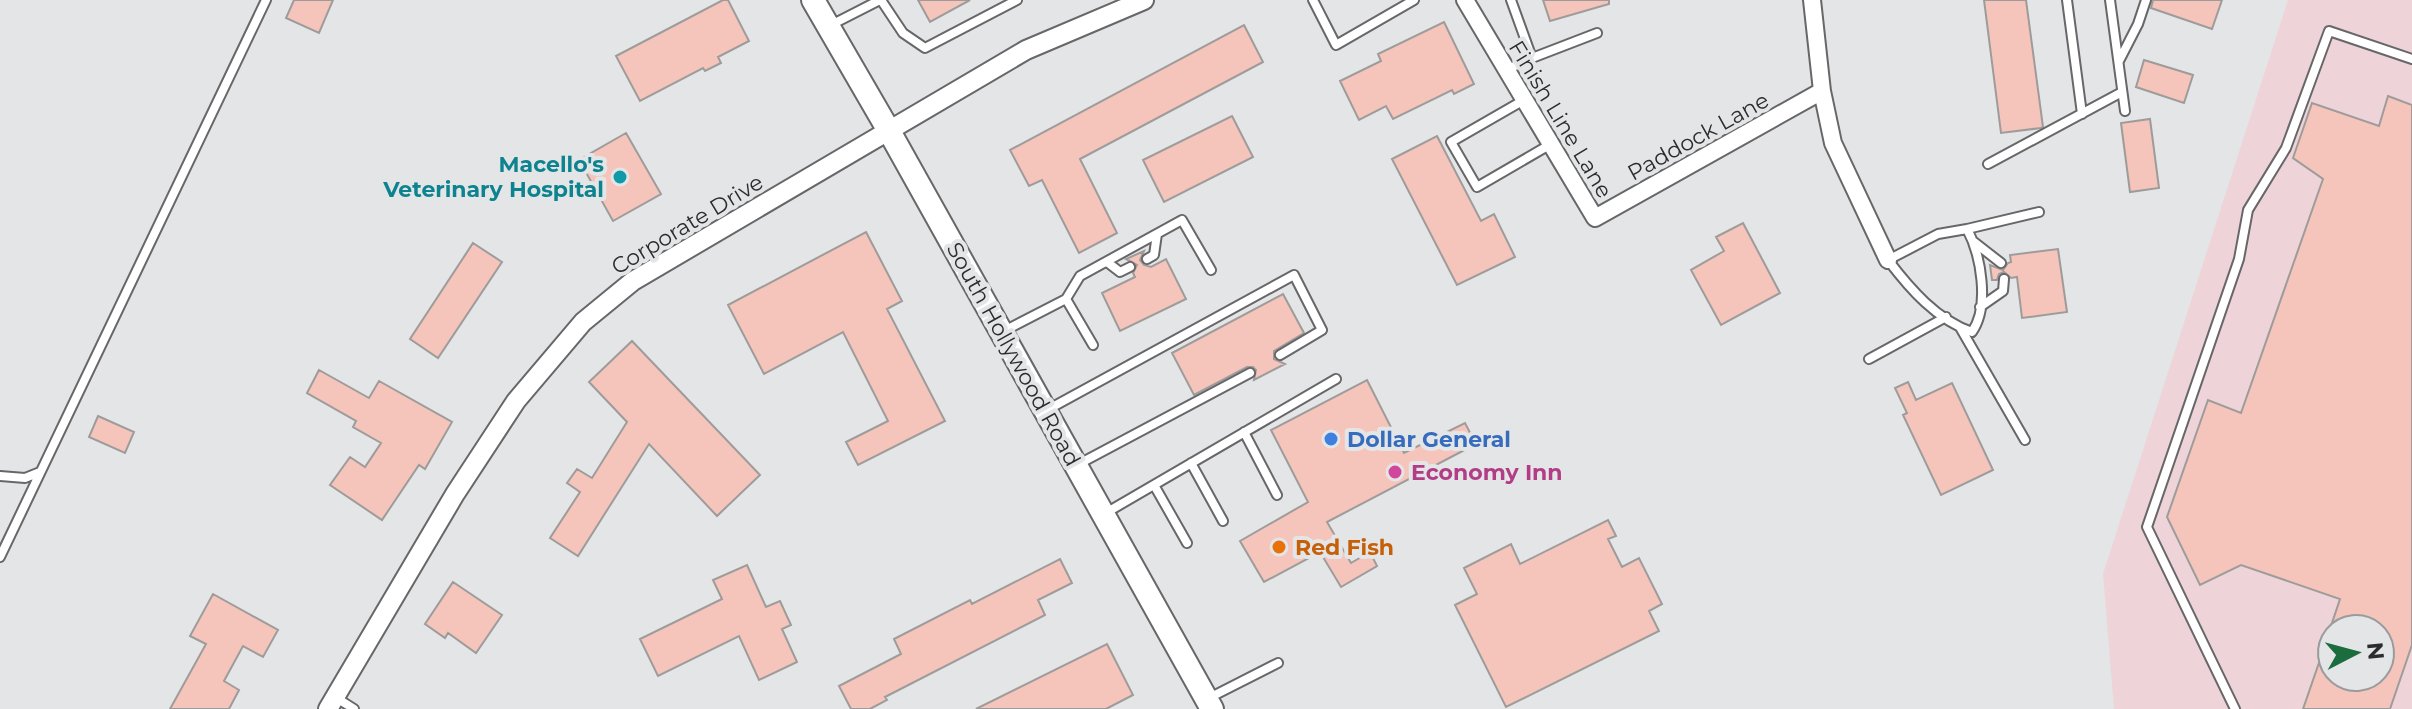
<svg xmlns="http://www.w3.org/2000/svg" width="2412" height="709" font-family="Montserrat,sans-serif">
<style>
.commercial{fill:#eed4d9;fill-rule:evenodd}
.building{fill:#f5c4ba;stroke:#9e9c9b;stroke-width:2}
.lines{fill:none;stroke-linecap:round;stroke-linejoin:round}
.service-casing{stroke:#676769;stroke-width:12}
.minor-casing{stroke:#676769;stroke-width:20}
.tertiary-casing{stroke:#676769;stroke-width:22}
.secondary-casing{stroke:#676769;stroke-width:26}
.service{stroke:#fff;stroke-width:8}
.minor{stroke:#fff;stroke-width:16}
.tertiary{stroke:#fff;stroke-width:18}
.secondary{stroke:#fff;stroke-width:22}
.culture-dot{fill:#0f9aa8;stroke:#e4e5e7;stroke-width:3}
.shop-dot{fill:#3f7fe0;stroke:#e4e5e7;stroke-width:3}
.hotel-dot{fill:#d1479c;stroke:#e4e5e7;stroke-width:3}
.food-dot{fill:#e8710a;stroke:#e4e5e7;stroke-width:3}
.labels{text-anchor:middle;stroke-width:8;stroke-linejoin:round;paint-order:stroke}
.street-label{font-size:22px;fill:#2c2c2d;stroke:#e4e5e7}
.culture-label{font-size:22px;font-weight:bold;fill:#0d838f;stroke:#e4e5e7;text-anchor:end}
.shop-label{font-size:22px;font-weight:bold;fill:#366cbe;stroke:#e4e5e7;text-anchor:start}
.hotel-label{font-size:22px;font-weight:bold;fill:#b23c85;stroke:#e4e5e7;text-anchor:start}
.food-label{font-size:22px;font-weight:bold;fill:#c56008;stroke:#e4e5e7;text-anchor:start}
</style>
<rect width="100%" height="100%" fill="#e4e5e7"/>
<!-- commercial -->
<path class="commercial" d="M2288,0H2412V709H2114L2103,574ZM2332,629H2380V677H2332Z"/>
<!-- building -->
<path class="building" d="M294,0H333L319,33L286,18Z
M723,0H728L749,41L718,57L721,63L705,71L703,68L640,101L616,56Z
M918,0H970L930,22Z
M1543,0H1609V4L1550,21Z
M1984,0H2026L2043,127L2041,128L2001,133Z
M2153,0H2222L2212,29L2151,8Z
M1444,22L1474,84L1454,94L1452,90L1393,119L1386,106L1359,120L1340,81L1381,61L1378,54Z
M1244,25L1263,62L1080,159L1117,233L1079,253L1042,180L1029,186L1010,150Z
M2144,60L2193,75L2184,103L2136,87Z
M2388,96L2412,105V645L2390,709H2303L2330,631H2332V677H2380V629H2330L2340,599L2241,565L2200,585L2167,517L2208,400L2241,413L2323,179L2293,158L2312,103L2379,126Z
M1232,116L1253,157L1164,202L1143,160Z
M2150,119L2159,188L2130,192L2121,123Z
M626,133L661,194L613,221L579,160Z
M1437,136L1481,221L1494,214L1515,257L1457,285L1392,159Z
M1743,223L1780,293L1721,325L1691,270L1724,251L1716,237Z
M866,232L902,301L887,309L945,421L858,465L846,442L888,421L843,332L764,374L728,305Z
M473,243L502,262L438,358L410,339Z
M2058,249L2067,312L2022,318L2017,277L2011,278L2004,272L1999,274L1997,280H1992L1990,265L2003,270L2008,263L2011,262L2010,255Z
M1144,251L1140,260L1144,265L1151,267L1166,259L1186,299L1120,331L1102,293L1135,277L1133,273L1137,265L1126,259Z
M1283,294L1304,333L1274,351V359L1285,364L1254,380L1256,370L1253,367H1247L1194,395L1172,353Z
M632,341L760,475L717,516L649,444L578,556L550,538L580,492L567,483L577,469L592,478L627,422L589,382Z
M319,370L369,398L379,381L452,422L425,469L419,465L382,520L330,485L350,457L365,467L381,443L353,427L356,421L307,393Z
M1367,380L1404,453L1465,423L1476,444L1327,522L1351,563L1370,552L1377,566L1341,587L1320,552L1264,582L1240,541L1308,502L1271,430Z
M1908,382L1916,400L1952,383L1993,470L1941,495L1903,415L1907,413L1895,388Z
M98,416L134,432L125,453L89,437Z
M1608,520L1616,536L1608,539L1622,567L1639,558L1662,604L1649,611L1659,631L1506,707L1455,605L1477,594L1464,568L1511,544L1520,564Z
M1060,559L1072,583L1038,600L1045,615L885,697L887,700L870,709H851L839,686L901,654L894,639L970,600L972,604Z
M747,565L766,607L780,601L791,625L782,629L797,662L759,680L739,636L658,676L640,639L722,599L713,580Z
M453,582L502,615L476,653L448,633L445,638L425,624Z
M213,594L278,630L263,657L243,646L224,681L239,690L229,709H170L206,644L190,636Z
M1107,644L1133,695L1106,709H976Z"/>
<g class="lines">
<!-- service casing -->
<g class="service-casing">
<path id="service" d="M881,0L903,33L925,48L1017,0
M1313,0L1336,45L1414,0
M2067,0L2082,114
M2110,0L2125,111
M829,26L880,0
M1532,58L1597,33
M2119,61L2138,24L2146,0
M1506,70L1532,58L1511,0
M1524,100L1451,142L1477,187L1551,144
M1988,164L2122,92
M1967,229C1981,255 1990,306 1972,332C1937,320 1910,289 1888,260L1938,234Z
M1967,229L2039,212
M1974,242L2001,263
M1147,259L1154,255L1157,234
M1107,262L1120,272L1130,267
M1066,299L1080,276L1182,220L1211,270
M1980,307L2003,291L2004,279
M1961,329L2025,440
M1002,332L1066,299L1093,345
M1869,359L1946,317
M1047,410L1294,275L1322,330L1280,355
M1244,432L1277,495
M1191,463L1223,521
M1077,465L1250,373
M0,476L25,478L40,472
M1154,485L1187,543
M1104,514L1336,379
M0,557L266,0
M335,697L354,709
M1207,699L1278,663
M2235,709L2147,527L2239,259L2248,210L2286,148L2329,31L2412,59"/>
</g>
<!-- minor casing -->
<g class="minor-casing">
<path id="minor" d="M1465,0L1595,218L1822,91
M1812,0L1822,91L1833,143L1888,260"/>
</g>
<!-- tertiary casing -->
<g class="tertiary-casing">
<path id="tertiary" d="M328,709L455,494L516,401L583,322L633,281L1026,50L1144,0"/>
</g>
<!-- secondary casing -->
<g class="secondary-casing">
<path id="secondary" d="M813,0L889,131L1212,709"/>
</g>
<!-- service -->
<use href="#service" class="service"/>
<!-- minor -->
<use href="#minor" class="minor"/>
<!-- tertiary -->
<use href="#tertiary" class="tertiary"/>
<!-- secondary -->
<use href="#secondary" class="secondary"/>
</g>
<!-- markers -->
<circle class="culture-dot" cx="620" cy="177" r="8"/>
<circle class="shop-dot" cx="1331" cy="439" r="8"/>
<circle class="hotel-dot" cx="1395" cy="472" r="8"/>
<circle class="food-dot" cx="1279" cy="547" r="8"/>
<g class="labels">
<!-- street labels -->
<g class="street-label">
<text transform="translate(1561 119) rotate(59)" y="8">Finish Line Lane</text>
<text transform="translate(1698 136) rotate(-29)" y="8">Paddock Lane</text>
<text transform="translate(687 224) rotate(-31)" y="8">Corporate Drive</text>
<text transform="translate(1014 354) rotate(61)" y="8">South Hollywood Road</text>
</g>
<!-- culture labels -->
<g class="culture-label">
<text x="604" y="172">Macello's<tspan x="604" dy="25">Veterinary Hospital</tspan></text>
</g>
<!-- shop labels -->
<g class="shop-label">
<text x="1347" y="447">Dollar General</text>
</g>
<!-- hotel labels -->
<g class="hotel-label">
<text x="1411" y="480">Economy Inn</text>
</g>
<!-- food labels -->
<g class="food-label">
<text x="1295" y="555">Red Fish</text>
</g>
</g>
<!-- north arrow -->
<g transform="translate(2356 653) rotate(84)"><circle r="38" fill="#e4e5e7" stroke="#9a9b9d" stroke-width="2"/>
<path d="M0-6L14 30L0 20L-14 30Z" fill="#1c6d3e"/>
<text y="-12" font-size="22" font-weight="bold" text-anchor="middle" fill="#2c2c2d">N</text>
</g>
</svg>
